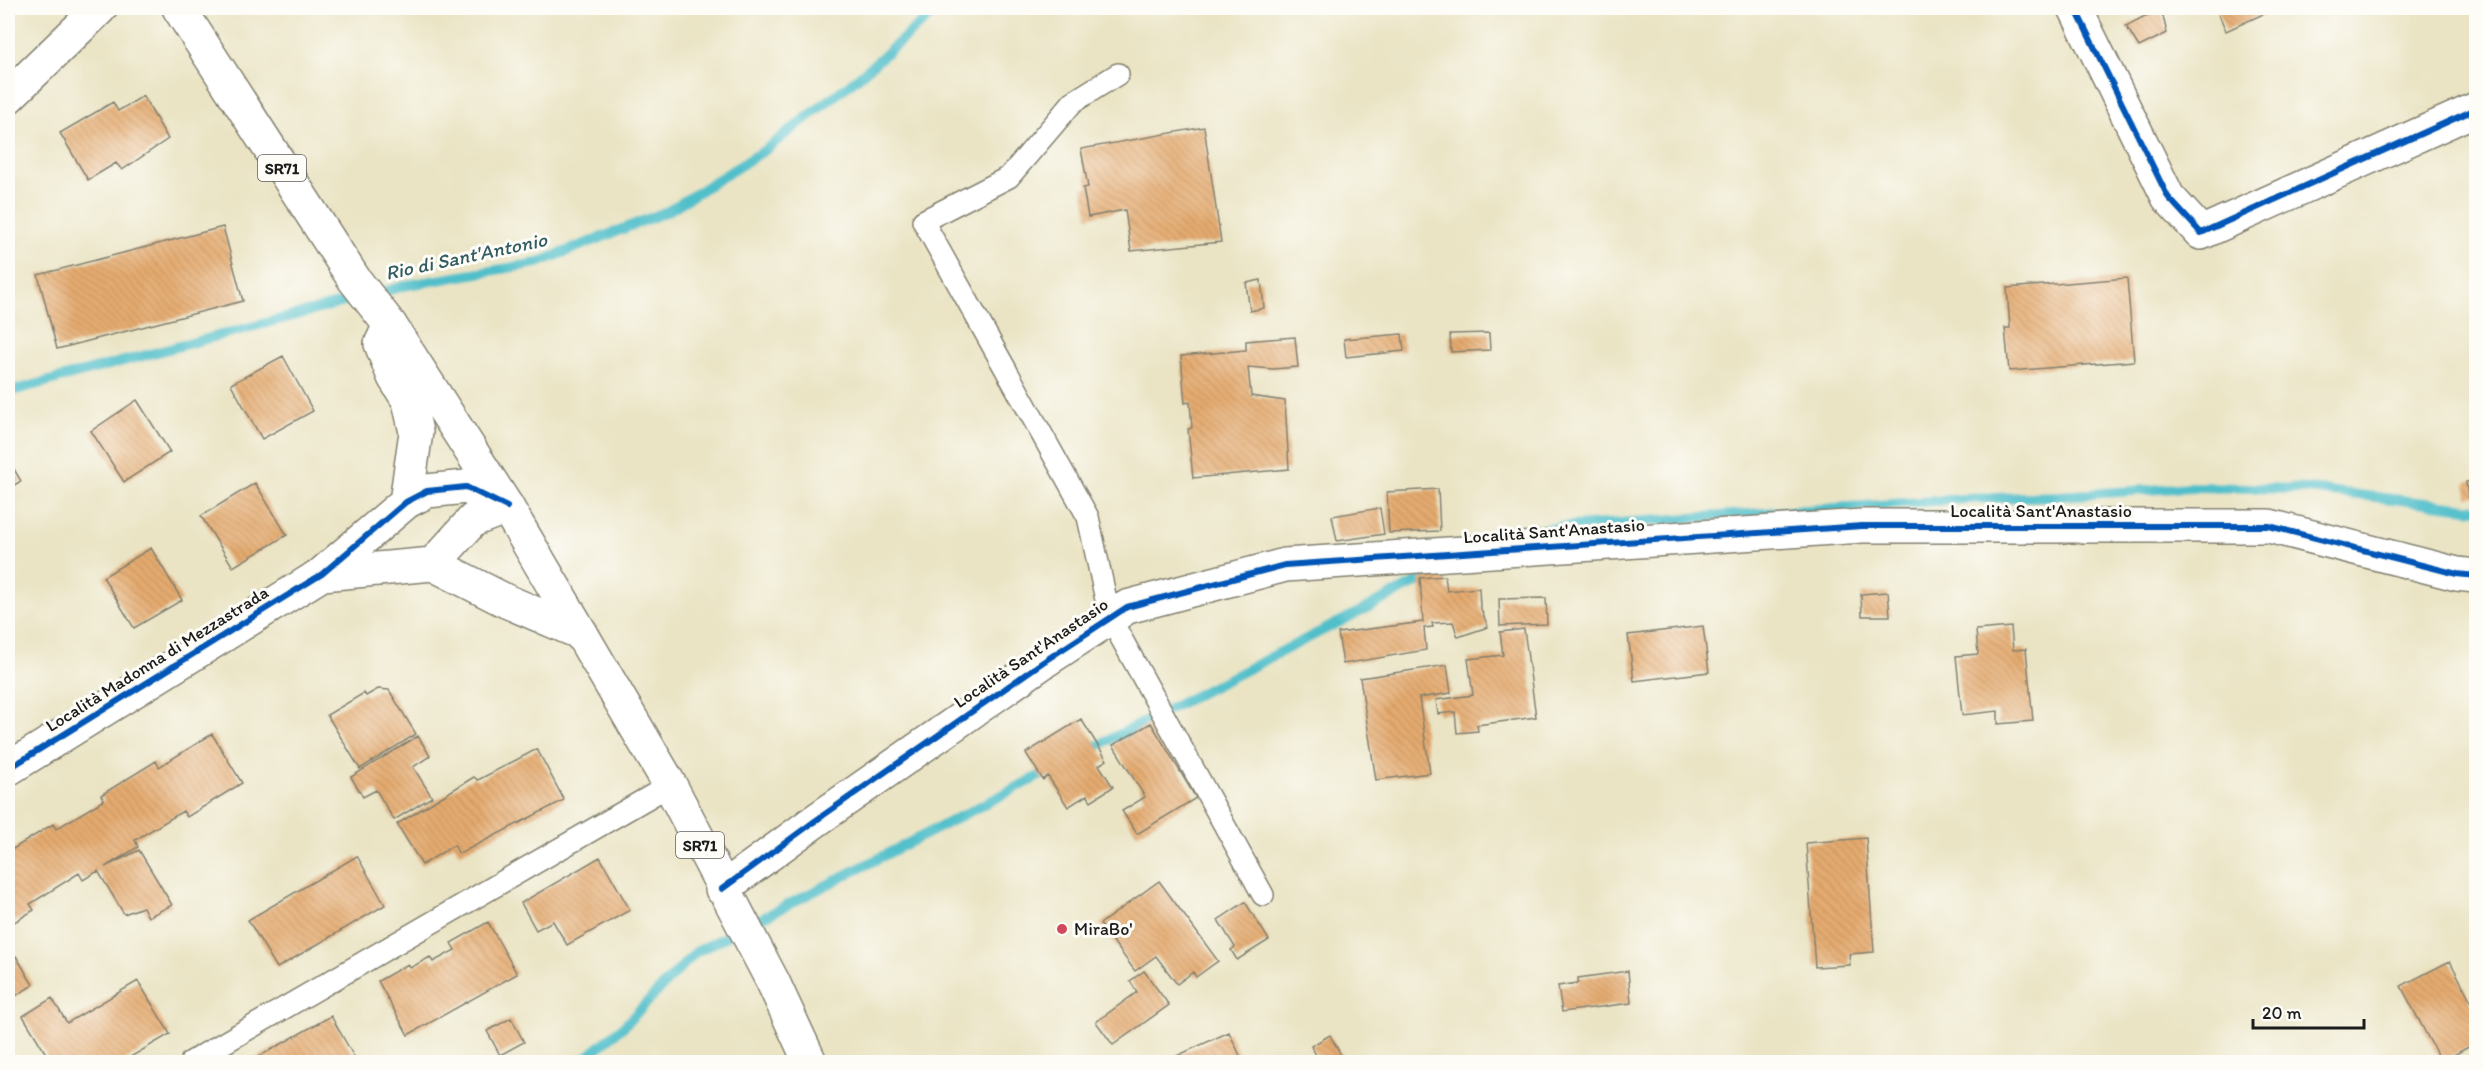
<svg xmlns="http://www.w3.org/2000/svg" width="2484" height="1070" font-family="Itim,sans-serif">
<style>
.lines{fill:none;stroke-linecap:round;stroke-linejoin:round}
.stream{stroke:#51bfca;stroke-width:10}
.building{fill:url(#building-back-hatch)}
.lane-casing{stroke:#838070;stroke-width:24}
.street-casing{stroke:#838070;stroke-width:36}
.primary-casing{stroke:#838070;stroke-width:36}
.lane{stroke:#fff;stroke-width:21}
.street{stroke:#fff;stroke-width:33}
.primary{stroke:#fff;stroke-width:33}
.cycleway-casing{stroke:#fdfcf7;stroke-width:10}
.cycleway{stroke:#0057b8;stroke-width:6}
.poi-dot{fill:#d1495b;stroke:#fdfcf7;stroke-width:2}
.labels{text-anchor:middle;stroke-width:6;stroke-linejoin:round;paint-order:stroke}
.shield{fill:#fdfcf7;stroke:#605f5e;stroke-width:1.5}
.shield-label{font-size:16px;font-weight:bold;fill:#1c1c1c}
.street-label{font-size:18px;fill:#1c1c1c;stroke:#fdfcf7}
.poi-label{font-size:18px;fill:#1c1c1c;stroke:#fdfcf7;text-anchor:start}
.water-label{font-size:20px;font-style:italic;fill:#315d62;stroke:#fdfcf7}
</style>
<defs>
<pattern id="building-back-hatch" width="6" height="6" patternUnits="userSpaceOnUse" patternTransform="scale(1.5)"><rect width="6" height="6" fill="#e5ab70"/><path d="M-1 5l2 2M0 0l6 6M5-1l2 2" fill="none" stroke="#c49360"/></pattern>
</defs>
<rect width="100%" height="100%" fill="#fdfcf7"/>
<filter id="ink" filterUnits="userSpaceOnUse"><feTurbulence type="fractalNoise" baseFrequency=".0167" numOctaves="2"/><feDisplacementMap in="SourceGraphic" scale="12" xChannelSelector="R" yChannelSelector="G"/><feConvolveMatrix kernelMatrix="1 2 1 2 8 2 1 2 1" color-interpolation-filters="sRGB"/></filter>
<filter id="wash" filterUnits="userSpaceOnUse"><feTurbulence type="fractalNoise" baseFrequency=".008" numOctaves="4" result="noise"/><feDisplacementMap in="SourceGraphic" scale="24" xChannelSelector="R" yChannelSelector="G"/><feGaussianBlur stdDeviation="1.35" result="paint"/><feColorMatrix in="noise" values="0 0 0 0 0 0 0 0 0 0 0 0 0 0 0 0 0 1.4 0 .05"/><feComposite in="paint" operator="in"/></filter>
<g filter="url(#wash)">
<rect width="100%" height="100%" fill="#eae4c4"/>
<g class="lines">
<!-- stream -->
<path class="stream" d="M8,392L408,285L537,263L668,211L765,150L855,80L939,8
M1513,534L1562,527L1964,499L2060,496L2191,487L2308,489L2476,509
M1085,752L1451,565
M581,1062L624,1026L696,952L1053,769"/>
</g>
<g id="blocks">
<!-- building -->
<path class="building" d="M2223,8H2266L2268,12L2226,31L2217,10Z
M2162,12L2167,33L2139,47L2126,26L2145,16Z
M143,96L168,139L122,170L116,163L88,180L60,133L113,102L118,111Z
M1204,127L1221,242L1131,251L1125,210L1088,217L1083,188L1088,187L1081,149Z
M223,227L243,301L57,349L38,275Z
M2127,278L2134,361L2009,371L2005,328H2010L2007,288Z
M1261,280L1264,308L1250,311L1246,283Z
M1489,333L1490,350L1451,352L1450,334Z
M1402,334L1404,351L1346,357L1344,339Z
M1295,337L1298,367L1273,369L1248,367L1251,396L1285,401L1289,469L1193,478L1188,429L1192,428L1190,402L1185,403L1181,356L1246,350V341Z
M283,356L313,411L262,439L231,384Z
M137,400L170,452L124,482L91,431Z
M8,459L21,481L8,489Z
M2476,480V496L2468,497L2466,482Z
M255,483L287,535L233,567L201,516Z
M1438,489L1440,531L1389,533L1387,492Z
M1380,508L1384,534L1337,541L1332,516Z
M151,548L182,600L134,628L103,577Z
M1445,576L1447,591L1479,588L1480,606L1488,627L1458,637L1453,622L1432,623L1433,627L1424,628L1426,650L1343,664L1338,633L1423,622L1420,578Z
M1888,592L1890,616H1862L1861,594Z
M1546,598L1547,624L1500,626L1499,599Z
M1703,626L1709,672L1634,681L1628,635Z
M2011,627L2013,650L2026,649L2033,721L1998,724V711L1962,715L1956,656L1978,654L1976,630Z
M1524,629L1536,717L1477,725L1478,731L1457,733L1455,712L1438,714L1436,700L1473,695L1468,659L1503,655L1500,632Z
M1447,665L1451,693L1419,698L1430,773L1376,780L1360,678Z
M378,689L389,690L416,734L360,769L327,715L364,693L366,696Z
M1081,719L1107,760L1099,765L1113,787L1091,801L1087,795L1068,807L1048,776L1043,780L1026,753Z
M1151,723L1196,798L1137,834L1122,811L1145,797L1113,745Z
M212,734L242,783L187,817L183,811L135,840L138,847L105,867L139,850L172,905L148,917L143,907L124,914L98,871L83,880L79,873L30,904L34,910L8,926V852L53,824L56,829L104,800L101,795L156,761L159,767Z
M418,736L430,756L413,767L432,797L394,820L376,790L363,797L351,777Z
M537,749L564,800L459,854L454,845L422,865L397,824L474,777L478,780Z
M1866,838L1874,952L1849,954L1850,965L1815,967L1806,843Z
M357,856L385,905L277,968L248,920Z
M600,857L630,910L567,945L553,921L536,930L521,903Z
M1159,881L1218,961L1196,977L1193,972L1177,984L1156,956L1135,971L1100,924Z
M1245,902L1269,940L1237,960L1231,950L1235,947L1218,920Z
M488,922L517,974L408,1035L378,981L408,964L410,968L430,957L433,962L455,950L451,943Z
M16,956L33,985L14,997L8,986V961Z
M2450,961L2476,1011V1043L2441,1062L2401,986Z
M1144,971L1169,1005L1113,1045L1096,1022L1137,992L1130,981Z
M1628,971L1631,1003L1562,1012L1558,986L1578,983V978Z
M138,981L170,1034L122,1062H51L23,1016L52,998L67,1023Z
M331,1016L357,1062H249Z
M511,1018L524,1042L500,1055L487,1031Z
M1229,1032L1243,1062H1174L1172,1058Z
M1330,1035L1331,1037L1345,1062H1320L1311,1046Z"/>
</g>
</g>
<g filter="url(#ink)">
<use href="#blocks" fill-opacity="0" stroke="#838070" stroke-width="1.5"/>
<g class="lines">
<!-- lane casing -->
<g class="lane-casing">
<path id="lane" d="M1118,74L1073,102L1009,177L923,221L1088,517L1110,618L1263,895
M191,1062L670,785"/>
</g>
<!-- street casing -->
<g class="street-casing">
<path id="street" d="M2075,8L2168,197L2201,233L2476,109
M8,97L100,8
M390,325L381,344L394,377L409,401L416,432L406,502
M433,564L473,520L507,507
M322,574L433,564L506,601L581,633
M8,769L322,574L406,502L427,491L466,487L507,507
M722,889L815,821L1043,662L1127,607L1285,565L1862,526H2269L2457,574L2476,576"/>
</g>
<!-- primary casing -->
<g class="primary-casing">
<path id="primary" d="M179,8L354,279L390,325L507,507L670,785L773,982L810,1062"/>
</g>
<!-- lane -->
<use href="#lane" class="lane"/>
<!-- street -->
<use href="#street" class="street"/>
<!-- primary -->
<use href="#primary" class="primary"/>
<!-- cycleway casing -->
<g class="cycleway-casing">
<path id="cycleway" d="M2075,8L2168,197L2201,233L2476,109
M8,769L322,574L406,502L427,491L466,487L507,507
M722,889L815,821L1043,662L1127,607L1285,565L1862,526H2269L2457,574L2476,576"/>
</g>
<!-- cycleway -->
<use href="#cycleway" class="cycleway"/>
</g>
</g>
<!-- markers -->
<circle class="poi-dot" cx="1062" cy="929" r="6"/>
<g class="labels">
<!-- shield labels -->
<g class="shield">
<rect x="258" y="155" width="48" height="26" rx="4.5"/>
<rect x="676" y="832" width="48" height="26" rx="4.5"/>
</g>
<g class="shield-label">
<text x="282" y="174">SR71</text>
<text x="700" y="851">SR71</text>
</g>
<!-- street labels -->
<g class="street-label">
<text x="2041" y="517">Località Sant'Anastasio</text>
<text transform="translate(1554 531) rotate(-4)" y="6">Località Sant'Anastasio</text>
<text transform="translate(1031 653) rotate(-34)" y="6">Località Sant'Anastasio</text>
<text transform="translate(157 659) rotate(-32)" y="6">Località Madonna di Mezzastrada</text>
</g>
<!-- poi labels -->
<g class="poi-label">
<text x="1074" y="935">MiraBo'</text>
</g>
<!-- water labels -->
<g class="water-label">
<text transform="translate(466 256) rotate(-12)" y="7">Rio di Sant'Antonio</text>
</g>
</g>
<!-- margin -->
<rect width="2484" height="1070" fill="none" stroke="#fdfcf7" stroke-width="30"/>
<!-- scale -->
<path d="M2253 1019v9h111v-9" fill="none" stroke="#1c1c1c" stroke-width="3"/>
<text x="2262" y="1019" font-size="18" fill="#1c1c1c" stroke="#fdfcf7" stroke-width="4.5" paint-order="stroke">20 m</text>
</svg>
